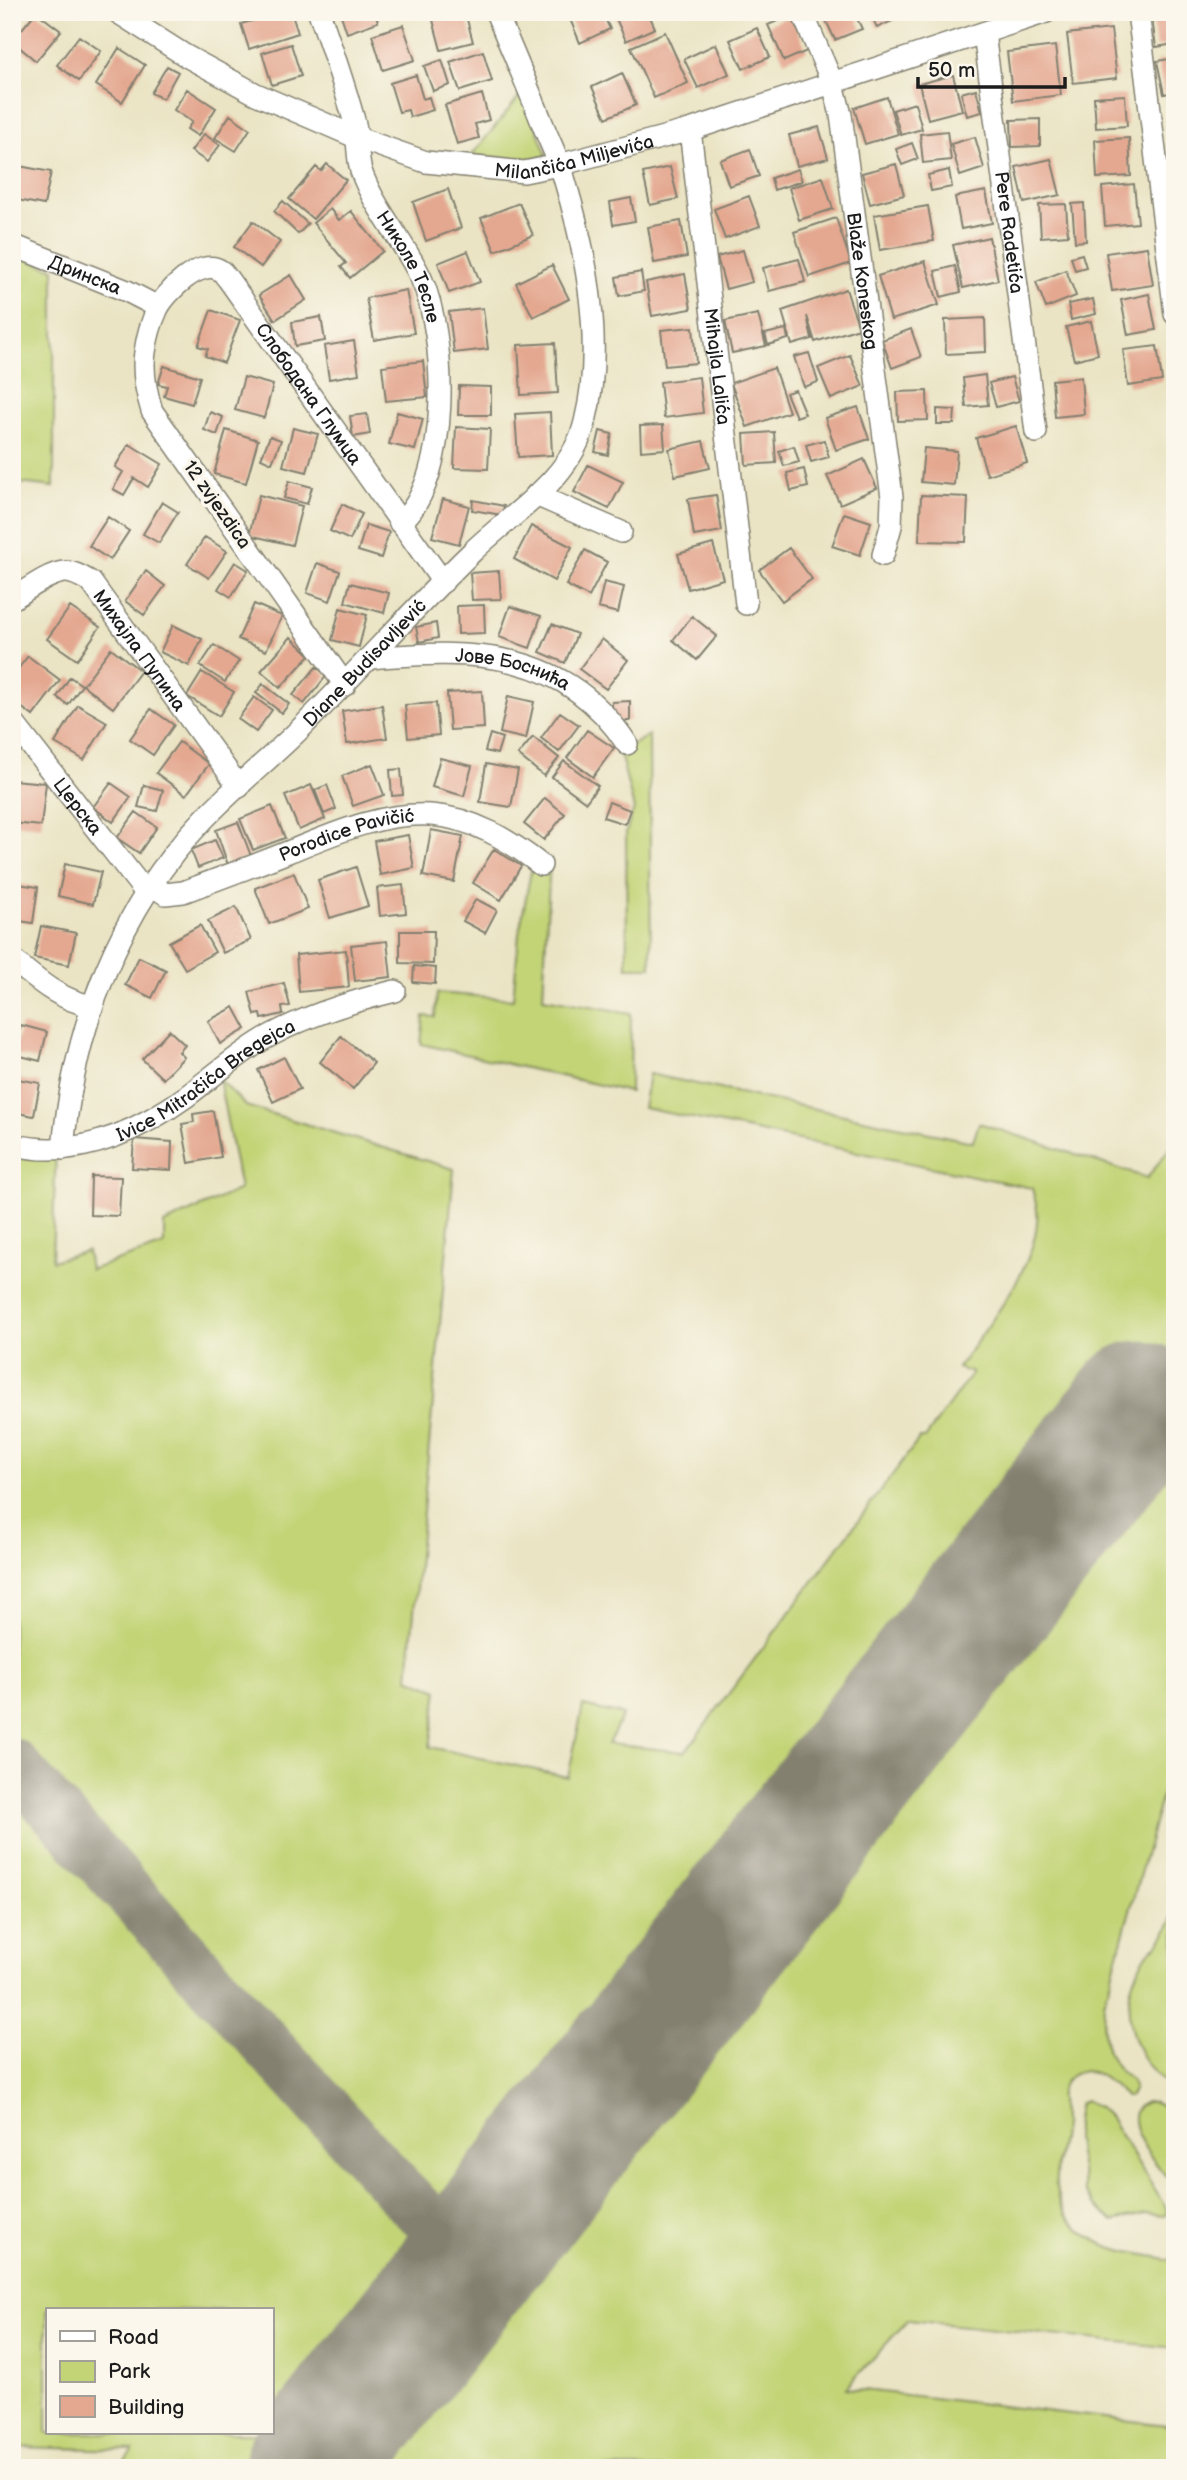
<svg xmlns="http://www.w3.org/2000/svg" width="1187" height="2480" font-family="'Balsamiq Sans',sans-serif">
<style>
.green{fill:#c3d477;stroke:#70784a;stroke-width:2;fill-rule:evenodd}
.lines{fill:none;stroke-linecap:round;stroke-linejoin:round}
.taxiway{stroke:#838070;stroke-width:52}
.runway{stroke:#838070;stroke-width:133}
.building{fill:#e4a891}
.minor-casing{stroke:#838070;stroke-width:24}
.minor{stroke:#fff;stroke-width:21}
.labels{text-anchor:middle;stroke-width:7;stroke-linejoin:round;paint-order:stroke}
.street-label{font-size:19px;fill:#1c1c1c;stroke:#fbf7ec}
</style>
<rect width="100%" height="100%" fill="#fbf7ec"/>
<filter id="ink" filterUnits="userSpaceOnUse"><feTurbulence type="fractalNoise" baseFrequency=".0143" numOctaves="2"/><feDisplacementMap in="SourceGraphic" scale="14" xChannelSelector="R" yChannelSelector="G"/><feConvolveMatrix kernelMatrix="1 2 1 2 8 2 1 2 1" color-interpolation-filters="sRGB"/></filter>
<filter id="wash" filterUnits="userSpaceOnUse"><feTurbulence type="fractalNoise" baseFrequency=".00686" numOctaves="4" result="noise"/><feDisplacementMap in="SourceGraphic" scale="28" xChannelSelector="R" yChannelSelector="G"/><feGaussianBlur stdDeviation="1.57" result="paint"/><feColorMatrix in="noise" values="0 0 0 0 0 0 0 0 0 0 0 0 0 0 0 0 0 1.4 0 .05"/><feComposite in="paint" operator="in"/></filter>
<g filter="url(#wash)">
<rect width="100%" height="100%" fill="#eae4c4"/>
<!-- green -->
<path class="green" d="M523,92L547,156L527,159L471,156Z
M12,254L54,269V487L12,482Z
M649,735L651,967H627L626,832L634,809L619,749L632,745Z
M550,859L543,998L631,1013L630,1092L421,1044L424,1016L435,1017L437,993L513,999L519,934L531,871L544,860Z
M649,1074L973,1142L979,1123L1147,1178L1175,1141V1760L1167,1777L1104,2004C1102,2027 1103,2053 1120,2071C1126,2077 1133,2079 1134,2088L1130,2096L1126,2097C1111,2084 1093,2061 1071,2076C1065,2081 1061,2086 1060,2094C1058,2104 1065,2114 1063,2125C1059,2158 1045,2194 1072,2222C1103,2255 1136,2251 1175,2261V2348L908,2320L846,2388L1175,2426V2468H119L133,2450L12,2447V1157C30,1161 41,1156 56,1148L52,1261L87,1251L90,1270L164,1245V1224L240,1189L219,1079L246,1106L454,1169L408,1678L438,1690L430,1747L568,1777L583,1706L623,1715L608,1744L685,1752L920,1438H925L972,1373L958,1368C987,1326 1042,1262 1037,1209C1036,1202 1033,1194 1032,1188L643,1108ZM47,2310H271V2433H47Z
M1175,1914V2091C1129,2058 1113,2002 1147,1954C1150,1950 1155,1947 1159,1943C1166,1934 1170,1925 1175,1914Z
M1085,2101L1099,2107L1110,2118L1166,2208L1167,2213L1164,2216L1147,2214L1113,2221L1094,2205L1085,2192C1080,2162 1071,2133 1079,2104Z
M1146,2102H1152L1175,2113V2187C1162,2171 1111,2116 1146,2102Z"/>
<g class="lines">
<!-- taxiway -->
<path class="taxiway" d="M12,1764L407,2199L472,2261"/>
<!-- runway -->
<path class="runway" d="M310,2468L1140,1407"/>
</g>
<g id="blocks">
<!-- building -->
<path class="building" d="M36,12L61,31L36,61L12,41Z
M252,12H291L298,33L249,49L241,24L255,20Z
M340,12H375L378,22L347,33Z
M460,12H465L473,42L441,50L433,20Z
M567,12H602L610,29L580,43Z
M613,12H648L655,28L626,41Z
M826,12H854L862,29L835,40L823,14Z
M870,12H903L905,15L877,28Z
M1151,12H1175V44L1156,47Z
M791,15L807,51L784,61L768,25Z
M403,25L415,60L383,70L372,35Z
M757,28L770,57L743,69L730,40Z
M1111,29L1117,78L1073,83L1067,34Z
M665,32L688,83L654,98L631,47Z
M79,36L101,51L79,81L57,65Z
M291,44L301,76L272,85L262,53Z
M716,44L729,74L698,88L684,59Z
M1055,46L1061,95L1013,101L1007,52Z
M119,48L145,65L122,102L96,85Z
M483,51L492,81L460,91L450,62Z
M1175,58V92L1164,94L1157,61Z
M442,60L450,85L433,91L424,66Z
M167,66L178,72L163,99L151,93Z
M622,73L636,105L606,118L592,87Z
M416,75L423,99L429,97L433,110L410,117L408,110L399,112L390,83Z
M953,75L962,110L928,119L919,84Z
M187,89L216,108L198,136L187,129L192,122L174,110Z
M976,89L982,112L967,116L961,93Z
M482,94L489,120L475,124L479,138L457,144L445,105Z
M1125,95L1127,126L1096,128L1094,97Z
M887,97L898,134L865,144L854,108Z
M915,103L922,129L901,135L893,110Z
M230,115L250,129L236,151L215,138Z
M1040,119V146L1012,147L1011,120Z
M819,127L828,158L797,166L789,135Z
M947,131L951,160L923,163L920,134Z
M204,134L220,145L207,162L191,151Z
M975,137L984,168L960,176L951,144Z
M1129,138L1131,176L1097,178L1095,140Z
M912,143L918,159L902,165L896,149Z
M750,149L759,176L729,186L720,160Z
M1051,159L1060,195L1024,203L1016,167Z
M327,164L346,180L313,219L289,199L316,167L321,171Z
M896,164L904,195L870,204L862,173Z
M19,166L51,172L44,205L12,199Z
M670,167L678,199L650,205L643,173Z
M798,169L802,181L774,190L771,178Z
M949,170L952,187L931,191L928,175Z
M823,177L833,209L799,220L789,188Z
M1134,184L1138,223L1105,226L1102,187Z
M448,189L461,228L426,241L413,202Z
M986,191L992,223L961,229L955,197Z
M749,196L760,226L725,239L714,209Z
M631,198L635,221L613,225L610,202Z
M283,201L308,224L298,234L274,211Z
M519,203L533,235L495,251L481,218Z
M1084,203L1086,241L1075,242L1072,204Z
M1066,204L1068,235L1041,237L1039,205Z
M928,206L934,241L880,250L874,215Z
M330,209L339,220L351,211L383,251L350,278L341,267L346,263L313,223Z
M836,218L851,263L809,277L794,232Z
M253,221L280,242L261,267L234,247Z
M681,221L687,257L654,263L648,227Z
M989,237L998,280L963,288L953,245Z
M1147,247L1153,285L1112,291L1106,253Z
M743,250L752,282L726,289L717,257Z
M468,251L480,282L449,293L438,263Z
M1082,254L1086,267L1075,270L1071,257Z
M799,259L805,282L769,291L763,268Z
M925,261L939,305L891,320L878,276Z
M552,265L569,299L533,317L516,283Z
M955,266L961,292L941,297L935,271Z
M1066,270L1076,296L1046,308L1036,282Z
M641,272L644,291L619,296L616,277Z
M685,274L691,309L652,316L646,282Z
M291,275L306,300L275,320L259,295Z
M846,289L859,328L815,342L807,316L812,339L792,345L782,311Z
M406,290L414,333L374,340L366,298Z
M1149,294L1156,330L1128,335L1121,300Z
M1093,299L1096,314L1071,320L1068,304Z
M483,308L488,349L454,353L449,312Z
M211,310L240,320L224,363L205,356L208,349L198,346Z
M758,314L766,346L732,353L725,321Z
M321,317L325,341L295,346L292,322Z
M985,318L986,352L946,354L945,320Z
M1091,321L1098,354L1074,360L1066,327Z
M693,327L696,363L665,366L661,330Z
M786,329L788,339L768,345L765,334Z
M911,329L921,357L892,368L882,340Z
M354,341L359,374L329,379L324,346Z
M555,343L558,393L521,395L518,345Z
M1157,346L1162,381L1128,386L1123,350Z
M809,353L818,382L804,387L794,357Z
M850,355L863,386L831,399L818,368Z
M423,361L427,397L386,401L382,366Z
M164,366L200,377L192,404L164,396L167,386L158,384Z
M774,368L789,412L747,427L731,383Z
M985,375L988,405L966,407L963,378Z
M244,377L273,385L264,418L235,410Z
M699,377L703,413L664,418L660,382Z
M1012,377L1019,401L996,407L989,383Z
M1081,377L1084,414L1055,417L1052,380Z
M459,386L491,387V415H458Z
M795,390L805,414L796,417L786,393Z
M927,391L928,420L898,421L897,392Z
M858,407L869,439L836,450L825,418Z
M937,409L955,410L954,424H937Z
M210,412L223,417L217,435L204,430Z
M397,412L423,419L415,450L389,444Z
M550,412L552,455L518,457L515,414Z
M367,414L370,434L353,437L350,416Z
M663,425L665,449L641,451L640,426Z
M1016,426L1027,463L987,475L976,438Z
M456,427L490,429L488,469L454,468Z
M293,428L318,434L307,472L283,466Z
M226,430L258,440L246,483L214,474Z
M600,431L612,434L608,455L595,452Z
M774,432L776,463L746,465L744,434Z
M270,436L281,440L272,463L261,458Z
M824,440L829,457L811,462L806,445Z
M703,441L710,468L675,476L669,449Z
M129,444L162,464L148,487L134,478L124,495L113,489L123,472L115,467Z
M794,446L799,462L784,466L779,451Z
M924,448L957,451L954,485L921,482Z
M864,459L877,488L840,504L827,476Z
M588,465L623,482L609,509L574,492Z
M804,469L808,487L791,491L787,473Z
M289,481L312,487L307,504L284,498Z
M259,495L302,506L292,545L249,535Z
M716,495L722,531L694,536L688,499Z
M921,495L968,497L966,542L919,541Z
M443,499L469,506L459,544L432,537Z
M473,500L504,506L502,515L472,510Z
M162,502L178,512L159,543L143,534Z
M342,504L362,514L350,540L330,531Z
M844,513L871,522L860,555L832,546Z
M108,517L129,531L110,560L89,546Z
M366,525L389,532L381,558L358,551Z
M531,526L572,547L554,581L514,559Z
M205,537L227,551L209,578L187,564Z
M713,544L723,579L688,589L678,554Z
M789,548L812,579L782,601L759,570Z
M585,550L607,562L589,597L566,585Z
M235,562L248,570L231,597L218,589Z
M317,563L340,571L330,601L307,593Z
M146,571L165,586L144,615L125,601Z
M499,571L501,599L472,600L470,573Z
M604,582L624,587L618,613L598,608Z
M350,583L389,593L384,613L345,602Z
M254,604L282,616L266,651L238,639Z
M484,605L485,633L458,634L457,606Z
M510,606L541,616L530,648L499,637Z
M70,607L100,627L77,660L47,639Z
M340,608L367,615L359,647L332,640Z
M692,616L717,636L697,660L673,640Z
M436,623L438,638L419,642L416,627Z
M552,624L577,634L565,663L540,652Z
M173,625L202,639L189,666L160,652Z
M291,637L310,655L280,688L261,671Z
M602,639L628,660L606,689L579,669Z
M214,645L239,661L225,682L200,666Z
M111,648L141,671L113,708L83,685Z
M28,656L60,680L33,716L12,700V677Z
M316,667L327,675L304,704L293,695Z
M202,672L234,692L219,716L187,696Z
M70,677L82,685L68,705L57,697Z
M263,684L289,704L282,713L256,693Z
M482,691L484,728L450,730L447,693Z
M508,696L534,702L526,739L500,733Z
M254,697L272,710L256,732L238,719Z
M630,701V721H613L612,702Z
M436,703L439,735L408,738L405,705Z
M78,705L107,722L84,760L55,743Z
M382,705L387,738L347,744L342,711Z
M151,709L174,725L153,755L130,739Z
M560,712L579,725L559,752L541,738Z
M587,730L614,748L593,777L567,758Z
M490,734L502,738L497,754L485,751Z
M533,737L559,758L544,776L518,755Z
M179,742L209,764L186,795L156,773Z
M440,758L472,766L464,796L432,787Z
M564,761L598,786L586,802L552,777Z
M372,764L384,795L353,806L342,776Z
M486,764L518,770L511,807L480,802Z
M401,769L403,795L392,796L390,770Z
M12,780L46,783L41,826L12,823Z
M111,783L131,797L113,822L93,807Z
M144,785L163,790L157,811L138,807Z
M311,785L325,819L299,830L285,796Z
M327,785L336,809L324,814L315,790Z
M545,798L565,814L544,840L524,824Z
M609,802L630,810L625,824L603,817Z
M272,806L285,838L253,850L240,819Z
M136,812L157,827L139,853L117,838Z
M238,822L251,856L228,865L216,830Z
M431,830L463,836L454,882L423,876Z
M408,835L414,868L380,875L374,841Z
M215,840L223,858L198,868L191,850Z
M494,849L521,866L501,900L473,883Z
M65,864L101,872L93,904L58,896Z
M356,867L368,906L330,918L318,880Z
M294,873L308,909L269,924L255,888Z
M12,883L38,887L33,923L12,920Z
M403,885L406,913L380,916L377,888Z
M476,899L497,910L485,933L463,921Z
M236,907L251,940L223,953L208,921Z
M200,925L215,952L185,969L169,942Z
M41,926L76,933L69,965L34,958Z
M400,931H434L433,964L400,963Z
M387,941L391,977L355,981L351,945Z
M346,950L349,987L299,992L296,955Z
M139,957L166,970L152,998L125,985Z
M414,966L436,968L435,984L413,982Z
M284,983L290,1006L282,1007L283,1014L262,1019L261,1014L255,1015L249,992Z
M234,1007L246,1029L220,1044L208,1021Z
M21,1025L47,1032L40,1061L13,1054Z
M169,1030L185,1045L179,1052L184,1057L163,1079L142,1059Z
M341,1036L374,1063L353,1089L320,1062Z
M284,1057L300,1089L273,1102L258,1070Z
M12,1078L40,1083L34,1116L12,1112Z
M213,1111L221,1157L189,1163L182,1124L194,1122L193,1114Z
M134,1139L172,1142L171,1170L132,1168Z
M91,1176L121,1177L119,1216L90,1215Z"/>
</g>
</g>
<g filter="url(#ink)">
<use href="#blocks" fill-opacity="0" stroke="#838070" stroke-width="2"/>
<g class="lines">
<!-- minor casing -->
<g class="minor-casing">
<g id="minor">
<path id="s1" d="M117,12L186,56L256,94L358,138L426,162L524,172L559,165L690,130L1046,12"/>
<path id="s2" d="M319,12C332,49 345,86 355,124C358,139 357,157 361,171C375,210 404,241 421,278C447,335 452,479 400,523"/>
<path id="s3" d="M802,12L833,84L841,115L892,497L891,526L883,555"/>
<path d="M1138,12L1175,314"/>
<path id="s4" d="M984,33L1036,432"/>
<path id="s5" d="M690,130L746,604"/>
<path id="s6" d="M12,245L127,291L158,307"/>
<path d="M536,495L621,532"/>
<path id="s7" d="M12,599C27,590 47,574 64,572C73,571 84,578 91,582L239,787"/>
<path id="s8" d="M371,658C473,649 565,649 627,744"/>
<path id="s9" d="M345,685L152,411C146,392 142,372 145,352C147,338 151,323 157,310C164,294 201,256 221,271C224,273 225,276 228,279L443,582"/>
<path id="s10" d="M12,721L146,893"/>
<path id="s11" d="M152,885L165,894L183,892C218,879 253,866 288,852C333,834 381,812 431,815C473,818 509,840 541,865"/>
<path d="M12,959C37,980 59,1000 92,1006"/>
<path id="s12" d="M12,1144C74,1161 137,1132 187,1096C212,1077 237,1055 264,1039C305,1016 349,1002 395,991"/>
<path id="s13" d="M63,1149C74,1027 118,909 204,819C236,785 274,756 307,722C363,666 415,607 472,552C512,513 571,480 585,422C604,346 587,255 565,181C560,162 550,143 543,125C528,87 512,50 496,12"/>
</g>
</g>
<!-- minor -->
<use href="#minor" class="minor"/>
</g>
</g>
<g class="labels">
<!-- street labels -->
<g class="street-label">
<text dy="7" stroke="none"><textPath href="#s1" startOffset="495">Milančića Miljevića</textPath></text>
<text dy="7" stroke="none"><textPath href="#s4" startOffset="201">Pere Radetića</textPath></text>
<text dy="7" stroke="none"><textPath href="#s2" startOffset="273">Николе Тесле</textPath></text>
<text dy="7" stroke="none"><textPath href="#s6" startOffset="79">Дринска</textPath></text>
<text dy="7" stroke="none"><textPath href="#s3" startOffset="278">Blaže Koneskog</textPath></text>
<text dy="7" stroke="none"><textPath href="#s5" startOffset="238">Mihajla Lalića</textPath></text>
<text dy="7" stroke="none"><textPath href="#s9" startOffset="672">Слободана Глумца</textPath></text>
<text transform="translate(218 504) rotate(55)" y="7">12 zvjezdica</text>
<text dy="7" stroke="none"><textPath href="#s7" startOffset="172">Михајла Пупина</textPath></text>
<text dy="7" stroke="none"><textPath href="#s13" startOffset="590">Diane Budisavljević</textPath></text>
<text dy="7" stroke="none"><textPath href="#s8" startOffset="144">Јове Боснића</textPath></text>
<text dy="7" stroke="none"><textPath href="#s10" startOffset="108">Церска</textPath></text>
<text dy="7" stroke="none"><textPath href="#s11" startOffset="208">Porodice Pavičić</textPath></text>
<text dy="7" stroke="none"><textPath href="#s12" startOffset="212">Ivice Mitračića Bregejca</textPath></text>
</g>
</g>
<!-- margin -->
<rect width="1187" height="2480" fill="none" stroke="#fbf7ec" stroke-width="42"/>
<!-- legend -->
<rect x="46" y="2308" width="228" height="126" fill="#fbf7ec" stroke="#a29f99" stroke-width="2"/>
<rect x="60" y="2331" width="35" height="10" fill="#ffffff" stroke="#a29f99" stroke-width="2"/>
<text x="108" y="2344" font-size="21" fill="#1c1c1c">Road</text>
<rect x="60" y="2361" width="35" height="21" fill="#c3d477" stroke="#a29f99" stroke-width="2"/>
<text x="108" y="2378" font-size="21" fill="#1c1c1c">Park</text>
<rect x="60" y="2396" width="35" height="21" fill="#e4a891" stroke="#a29f99" stroke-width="2"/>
<text x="108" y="2414" font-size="21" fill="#1c1c1c">Building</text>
<!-- scale -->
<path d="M918 77v10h147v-10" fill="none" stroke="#1c1c1c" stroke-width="3.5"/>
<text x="928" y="77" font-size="21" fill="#1c1c1c" stroke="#fbf7ec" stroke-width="5" paint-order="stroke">50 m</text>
</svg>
